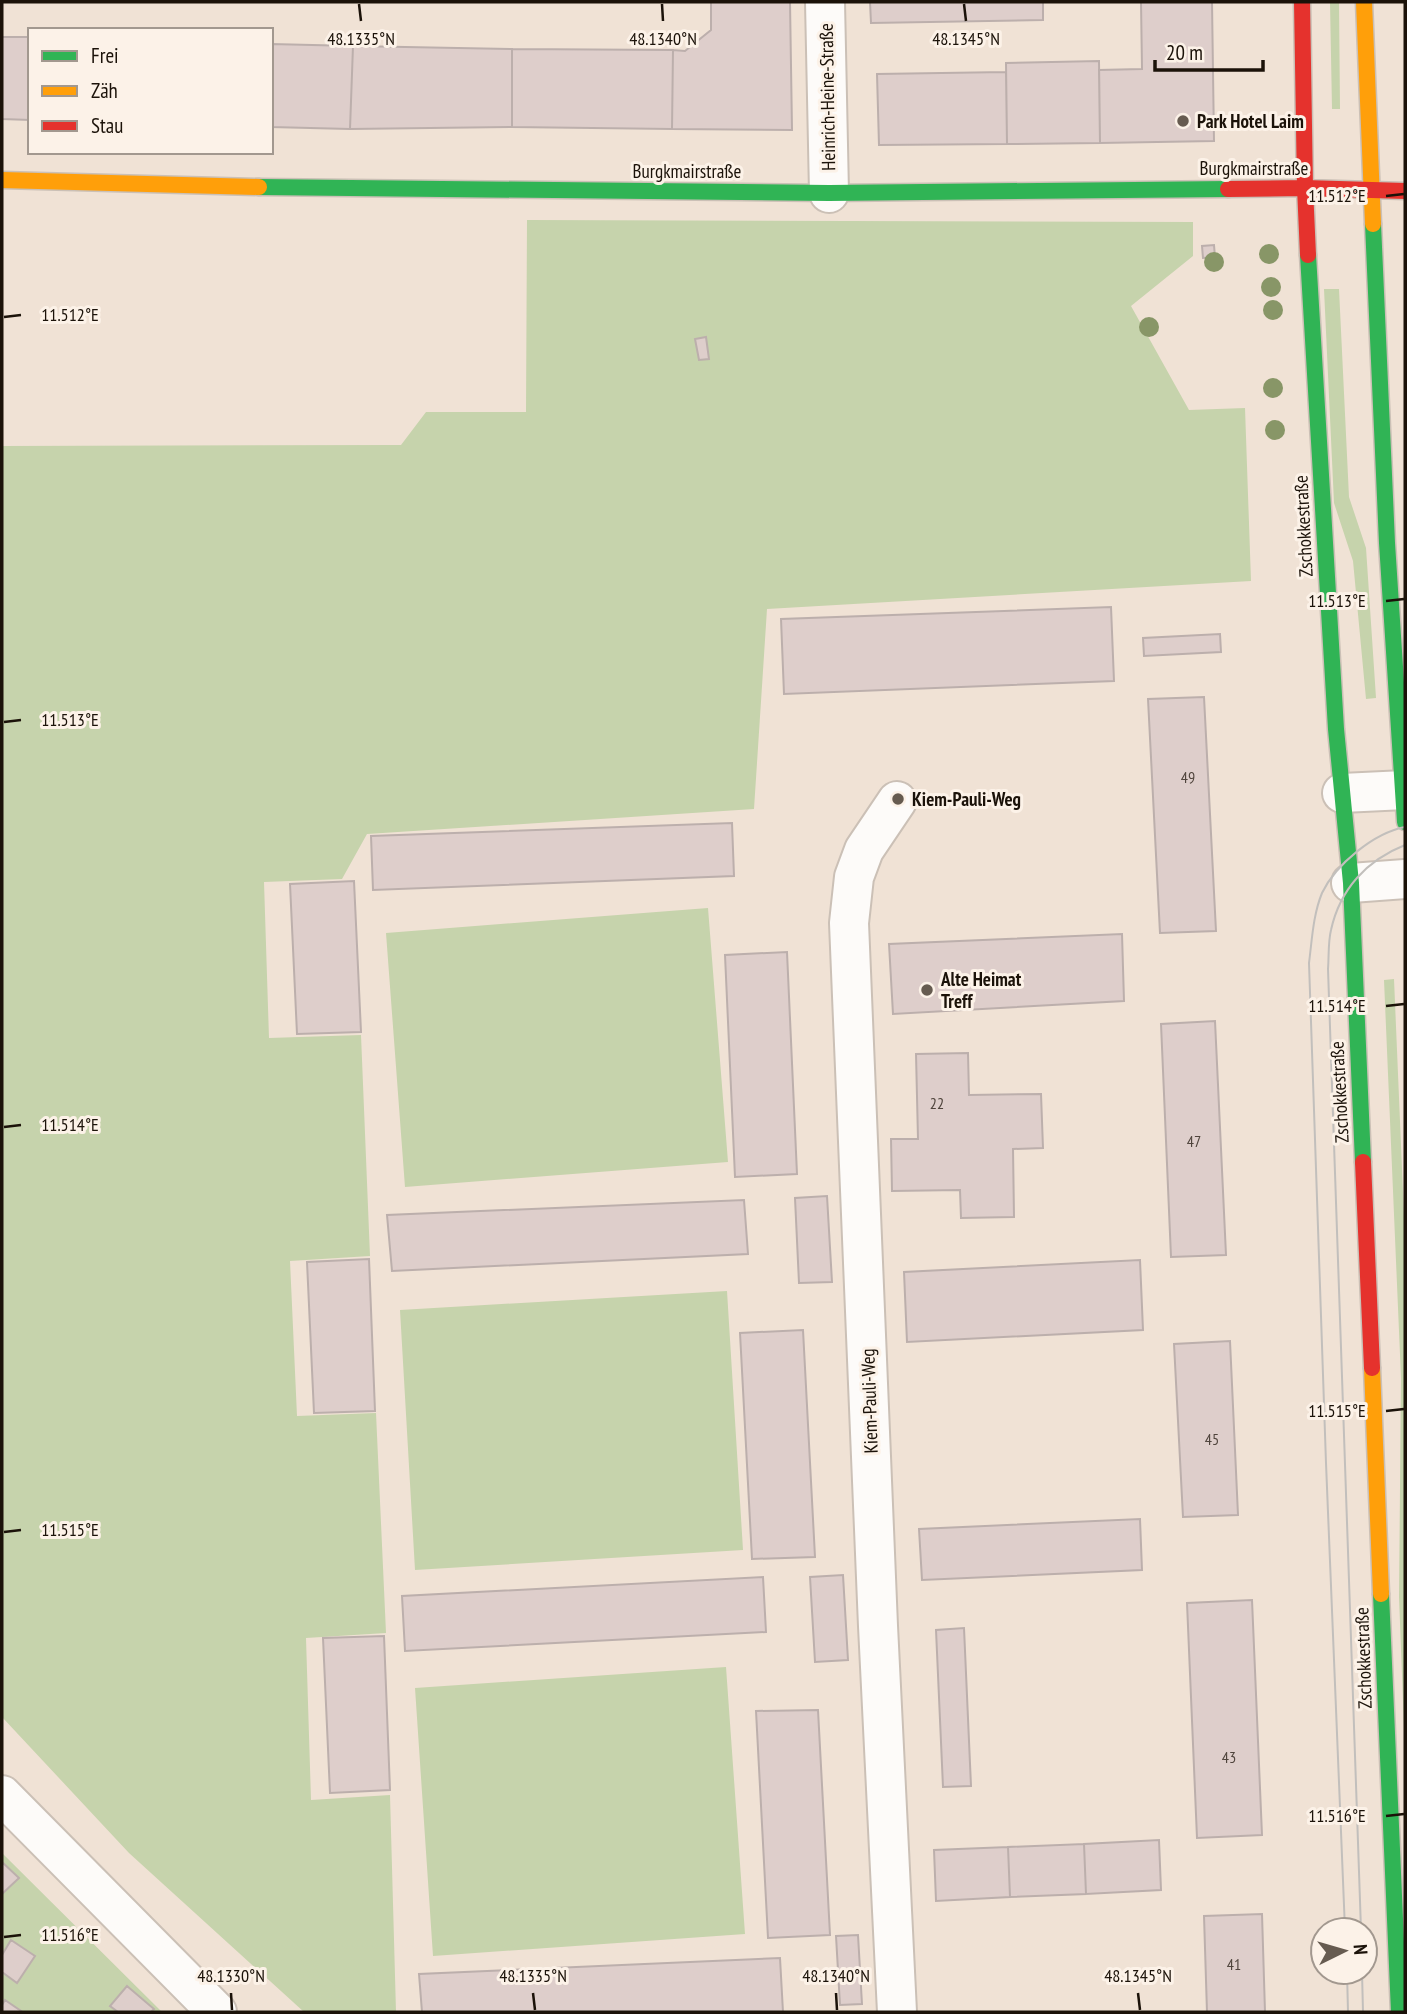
<svg xmlns="http://www.w3.org/2000/svg" width="1407" height="2014" font-family="'PT Sans Narrow',sans-serif">
<style>
.green{fill:#c6d3ac}
.building{fill:#dececb;stroke:#bcafac;stroke-width:2}
.lines{fill:none;stroke-linecap:round;stroke-linejoin:round}
.street-casing{stroke:#cbc0b6;stroke-width:42}
.fast-casing{stroke:#cbc0b6;stroke-width:19}
.slow-casing{stroke:#cbc0b6;stroke-width:19}
.jam-casing{stroke:#cbc0b6;stroke-width:19}
.street{stroke:#fdfbf9;stroke-width:38}
.fast{stroke:#30b455;stroke-width:16}
.slow{stroke:#ff9f0a;stroke-width:16}
.jam{stroke:#e5322d;stroke-width:16}
.tram{stroke:#c2bfbc;stroke-width:2}
.tree{fill:#889667}
.ticks{fill:none;stroke:#1b1209;stroke-width:2.5}
.poi-dot{fill:#665b50;stroke:#fcf2e8;stroke-width:2.5}
.labels{text-anchor:middle;stroke-width:6;stroke-linejoin:round;paint-order:stroke}
.number-label{font-size:16px;fill:#4f443c}
.street-label{font-size:19px;fill:#1b1209;stroke:#fcf2e8}
.poi-label{font-size:19px;font-weight:bold;fill:#1b1209;stroke:#fcf2e8;text-anchor:start}
.ticks-label{font-size:18px;text-anchor:middle;fill:#1b1209;stroke:#fcf2e8;stroke-width:6;stroke-linejoin:round;paint-order:stroke}
</style>
<rect width="100%" height="100%" fill="#f0e2d5"/>
<!-- green -->
<path class="green" d="M1330,2H1339L1340,109H1332Z
M527,220L1193,222V256L1131,306L1189,410L1245,408L1251,581L767,609L754,809L367,834L342,879L264,882L269,1038L361,1035L370,1256L290,1261L297,1416L376,1413L386,1633L306,1638L311,1800L390,1795L396,2012H304L129,1853L2,1717V446L401,445L426,412H526Z
M1324,289H1339L1349,497L1366,548L1376,698L1366,699L1353,561L1334,503Z
M708,908L728,1162L405,1187L386,933Z
M1394,979L1405,1240V1754L1399,1597L1401,1378L1384,980Z
M727,1291L743,1550L415,1570L400,1310Z
M726,1667L745,1934L433,1956L415,1688Z
M2,1853L162,2012H2Z"/>
<!-- building -->
<path class="building" d="M711,2H790L792,130L672,129L673,50L685,51L711,30Z
M870,2H1043V20L871,23Z
M1141,2H1212L1214,141L1100,143L1099,70L1142,69Z
M2,37H30V120L2,119Z
M271,44L353,46L350,129L271,127Z
M353,46L512,49V127L350,129Z
M512,49L673,50L672,129L512,127Z
M1099,61L1100,143L1007,144L1006,63Z
M1006,72L1007,144L879,145L877,74Z
M1214,245L1215,257L1203,258L1202,246Z
M706,337L709,359L699,360L695,339Z
M1111,607L1114,681L784,694L781,619Z
M1220,634L1221,652L1144,656L1143,638Z
M1204,697L1216,931L1160,933L1148,699Z
M732,823L734,876L373,890L371,836Z
M354,881L361,1032L297,1034L290,884Z
M1122,934L1124,1001L893,1014L889,944Z
M787,952L797,1174L735,1177L725,955Z
M1215,1021L1226,1255L1171,1257L1161,1024Z
M968,1053L969,1095L1041,1094L1043,1148L1013,1149L1014,1217L961,1218L960,1190L892,1191L891,1139H918L916,1054Z
M827,1196L832,1282L799,1283L795,1198Z
M744,1200L748,1254L392,1271L387,1215Z
M369,1259L375,1411L314,1413L307,1262Z
M1140,1260L1143,1330L907,1342L904,1272Z
M803,1330L815,1557L752,1559L740,1333Z
M1230,1341L1238,1515L1183,1517L1174,1344Z
M1140,1519L1142,1570L922,1580L919,1529Z
M843,1575L848,1660L815,1662L810,1577Z
M763,1577L766,1632L405,1651L402,1596Z
M1252,1600L1262,1835L1197,1838L1187,1603Z
M964,1628L971,1786L943,1787L936,1630Z
M384,1636L390,1790L330,1793L323,1638Z
M818,1710L830,1935L768,1938L756,1711Z
M1159,1840L1161,1890L1086,1894L1084,1844Z
M1084,1844L1086,1894L1010,1897L1008,1847Z
M1008,1847L1010,1897L936,1901L934,1850Z
M2,1862L19,1878L3,1893L2,1892Z
M1262,1914L1265,2012H1207L1204,1916Z
M858,1935L862,2004L840,2005L836,1936Z
M11,1940L35,1956L17,1983L2,1972V1955Z
M780,1958L783,2012H422L419,1974Z
M127,1986L154,2009L151,2012H118L110,2006Z
M5,2000L21,2011L20,2012H2V2005Z"/>
<g class="lines">
<!-- street casing -->
<g class="street-casing">
<path id="street" d="M825,2L829,193
M1342,793L1405,790
M1351,883L1405,879
M2,1795L217,2012
M897,2012L878,1626L849,923L854,877L864,850L897,801"/>
</g>
<!-- fast casing -->
<g class="fast-casing">
<path id="fast" d="M259,187L829,193L1228,189
M1373,224L1387,543L1405,822
M1308,255L1336,729L1351,883L1363,1162
M1381,1594L1399,2012"/>
</g>
<!-- slow casing -->
<g class="slow-casing">
<path id="slow" d="M1364,2L1373,224
M2,180L259,187
M1372,1368L1381,1594"/>
</g>
<!-- jam casing -->
<g class="jam-casing">
<path id="jam" d="M1302,2L1305,188L1308,255
M1228,189L1305,188L1405,191
M1363,1162L1372,1368"/>
</g>
<!-- street -->
<use href="#street" class="street"/>
<!-- fast -->
<use href="#fast" class="fast"/>
<!-- slow -->
<use href="#slow" class="slow"/>
<!-- jam -->
<use href="#jam" class="jam"/>
<!-- tram -->
<path class="tram" d="M1345,1930L1326,1463L1309,963C1312,940 1313,915 1322,893C1336,864 1374,833 1405,827
M1361,1930L1328,969C1329,956 1328,942 1331,930C1340,889 1367,860 1405,845
M1347,1972L1348,2012
M1362,1972L1363,2012"/>
</g>
<!-- trees -->
<g class="tree">
<circle cx="1269" cy="254" r="10"/>
<circle cx="1214" cy="262" r="10"/>
<circle cx="1271" cy="287" r="10"/>
<circle cx="1273" cy="310" r="10"/>
<circle cx="1149" cy="327" r="10"/>
<circle cx="1273" cy="388" r="10"/>
<circle cx="1275" cy="430" r="10"/>
</g>
<!-- ticks -->
<path class="ticks" d="M359,4L361,21M662,4L663,21M964,4L966,21M1386,196L1404,194M4,317L21,315M1386,601L1404,599M4,722L21,720M1386,1006L1404,1004M4,1127L21,1125M1386,1411L1404,1409M4,1532L21,1530M1386,1816L1404,1814M4,1937L21,1935M231,1993L232,2010M533,1993L535,2010M836,1993L837,2010M1138,1993L1140,2010"/>
<!-- markers -->
<g class="poi-dot">
<circle cx="1183" cy="121" r="7"/>
<circle cx="898" cy="799" r="7"/>
<circle cx="927" cy="990" r="7"/>
</g>
<g class="labels">
<!-- number labels -->
<g class="number-label">
<text x="1188" y="783">49</text>
<text x="937" y="1109">22</text>
<text x="1194" y="1147">47</text>
<text x="1212" y="1445">45</text>
<text x="1229" y="1763">43</text>
<text x="1234" y="1970">41</text>
</g>
<!-- street labels -->
<g class="street-label">
<text transform="translate(827 97) rotate(-91)" y="7">Heinrich-Heine-Straße</text>
<text x="1254" y="175">Burgkmairstraße</text>
<text x="687" y="178">Burgkmairstraße</text>
<text transform="translate(1303 526) rotate(-93)" y="7">Zschokkestraße</text>
<text transform="translate(1339 1092) rotate(-93)" y="7">Zschokkestraße</text>
<text transform="translate(869 1401) rotate(-92)" y="7">Kiem-Pauli-Weg</text>
<text transform="translate(1363 1658) rotate(-92)" y="7">Zschokkestraße</text>
</g>
<!-- poi labels -->
<g class="poi-label">
<text x="1197" y="128">Park Hotel Laim</text>
<text x="912" y="806">Kiem-Pauli-Weg</text>
<text x="941" y="986">Alte Heimat<tspan x="941" dy="22">Treff</tspan></text>
</g>
</g>
<g class="ticks-label">
<text x="361" y="45">48.1335°N</text>
<text x="663" y="45">48.1340°N</text>
<text x="966" y="45">48.1345°N</text>
<text x="1337" y="202">11.512°E</text>
<text x="70" y="321">11.512°E</text>
<text x="1337" y="607">11.513°E</text>
<text x="70" y="726">11.513°E</text>
<text x="1337" y="1012">11.514°E</text>
<text x="70" y="1131">11.514°E</text>
<text x="1337" y="1417">11.515°E</text>
<text x="70" y="1536">11.515°E</text>
<text x="1337" y="1822">11.516°E</text>
<text x="70" y="1941">11.516°E</text>
<text x="231" y="1982">48.1330°N</text>
<text x="533" y="1982">48.1335°N</text>
<text x="836" y="1982">48.1340°N</text>
<text x="1138" y="1982">48.1345°N</text>
</g>
<!-- border -->
<rect width="1407" height="2014" fill="none" stroke="#1b1209" stroke-width="7"/>
<!-- legend -->
<rect x="28" y="28" width="245" height="126" fill="#fcf2e8" stroke="#a2988f" stroke-width="2"/>
<rect x="42" y="51" width="35" height="10" fill="#30b455" stroke="#a2988f" stroke-width="2"/>
<text x="91" y="63" font-size="21" fill="#1b1209">Frei</text>
<rect x="42" y="86" width="35" height="10" fill="#ff9f0a" stroke="#a2988f" stroke-width="2"/>
<text x="91" y="98" font-size="21" fill="#1b1209">Zäh</text>
<rect x="42" y="121" width="35" height="10" fill="#e5322d" stroke="#a2988f" stroke-width="2"/>
<text x="91" y="133" font-size="21" fill="#1b1209">Stau</text>
<!-- north arrow -->
<g transform="translate(1344 1951) rotate(85)"><circle r="33" fill="#fcf2e8" stroke="#a2988f" stroke-width="2"/>
<path d="M0-5L12 26L0 18L-12 26Z" fill="#665b50"/>
<text y="-10" font-size="19" font-weight="bold" text-anchor="middle" fill="#1b1209">N</text>
</g>
<!-- scale -->
<path d="M1155 60v10h108v-10" fill="none" stroke="#1b1209" stroke-width="3.5"/>
<text x="1166" y="60" font-size="21" fill="#1b1209" stroke="#fcf2e8" stroke-width="5" paint-order="stroke">20 m</text>
</svg>
